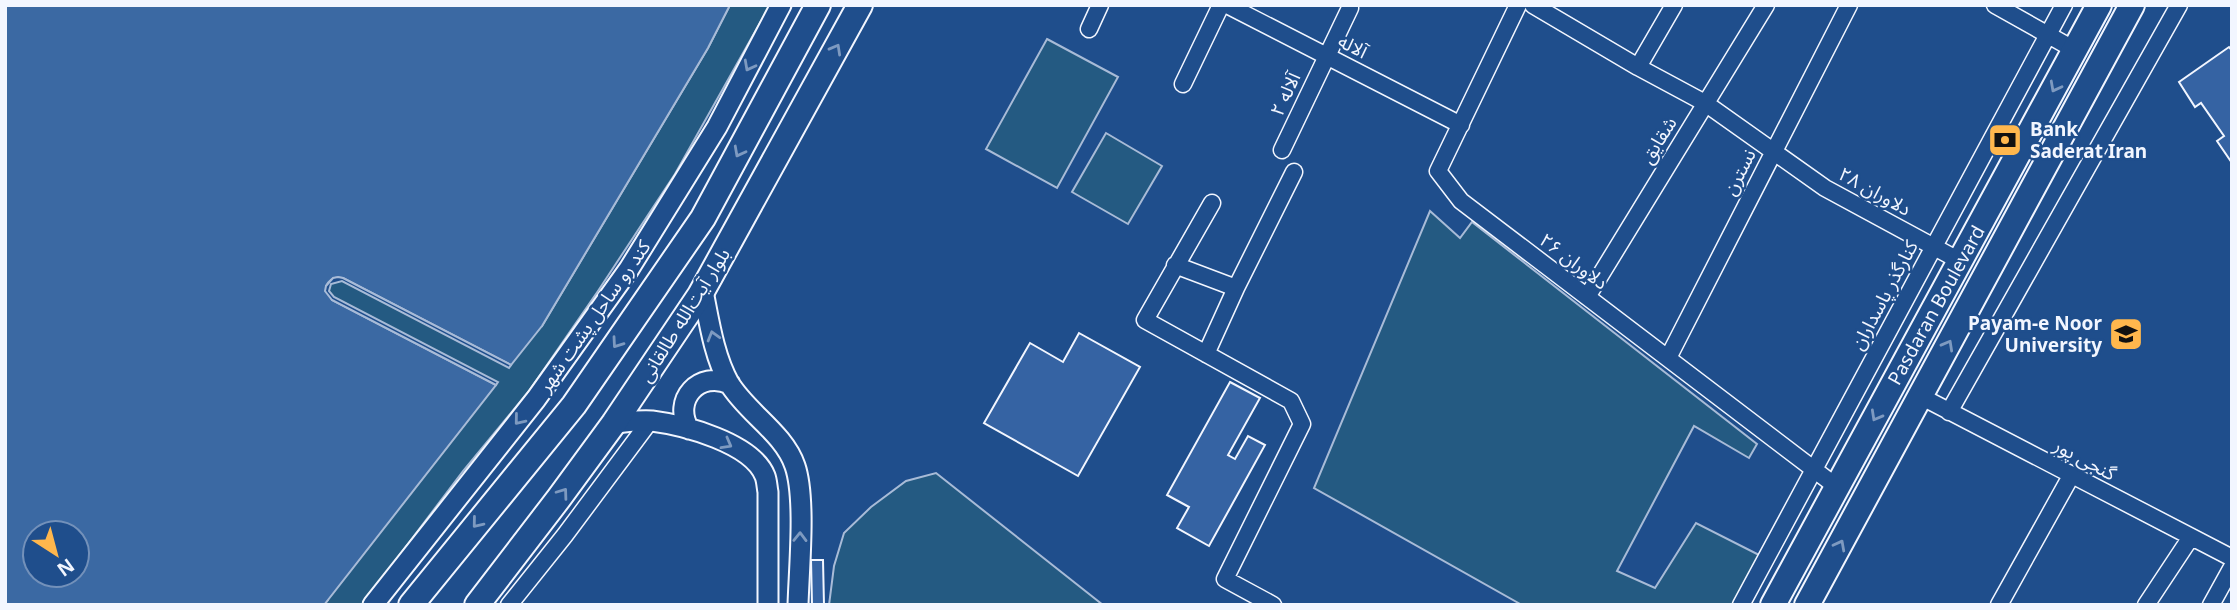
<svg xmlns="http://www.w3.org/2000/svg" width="2237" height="610" font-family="'Noto Sans','Noto Sans Arabic',sans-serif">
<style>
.green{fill:#245a82;stroke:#a8bbd7;stroke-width:2}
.water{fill:#3b69a3;stroke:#a8bbd7;stroke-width:2;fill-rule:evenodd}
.pier{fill:#1f4e8c;stroke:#a8bbd7;stroke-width:2}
.building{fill:#3563a3;stroke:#f2f6ff;stroke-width:2}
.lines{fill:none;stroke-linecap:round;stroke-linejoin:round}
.minor-casing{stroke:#f2f6ff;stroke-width:19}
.tertiary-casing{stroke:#f2f6ff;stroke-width:23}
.primary-casing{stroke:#f2f6ff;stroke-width:28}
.minor{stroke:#1f4e8c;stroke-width:16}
.tertiary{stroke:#1f4e8c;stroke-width:19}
.primary{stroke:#1f4e8c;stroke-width:24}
.oneway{stroke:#7e9ac0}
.labels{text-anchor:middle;stroke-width:5;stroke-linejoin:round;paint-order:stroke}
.street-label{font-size:19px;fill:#f2f6ff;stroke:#1f4e8c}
.poi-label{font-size:19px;font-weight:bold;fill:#f2f6ff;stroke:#1f4e8c;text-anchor:start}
</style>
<rect width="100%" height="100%" fill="#1f4e8c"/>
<!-- green -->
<path class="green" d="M730,5H770L675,174L598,291L529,391L463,471L362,605H324L328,600L332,300L325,291L333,278L542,326L708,48Z
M1047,39L1118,77L1057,188L986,149Z
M1106,133L1162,166L1128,224L1072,192Z
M1430,211L1460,238L1472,222L1757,444L1749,458L1694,426L1617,571L1655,588L1696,523L1767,559L1738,605H1522L1314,488Z
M936,473L1103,605H829L834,566L844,533L871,507L906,481Z"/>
<!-- water -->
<path class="water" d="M5,5H730L708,48L542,326L511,365L343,278C335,276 330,278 326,286L332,300L496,385L324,605H5ZM35,533H77V575H35Z"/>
<!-- pier -->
<path class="pier" d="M338,277L343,278L511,365L509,368L342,281L331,284L329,291L334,297L498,382L496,385L332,300L325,291L326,286L333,278Z"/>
<!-- building -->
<path class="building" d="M2229,47L2232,51V163L2217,141L2224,136L2201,103L2195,107L2179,82Z
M1079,333L1140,367L1078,476L984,423L1030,343L1063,362Z
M1230,382L1260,398L1228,455L1235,459L1248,436L1265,445L1209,546L1177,528L1189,507L1167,495Z
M811,560H823L824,605H812Z"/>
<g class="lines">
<!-- minor casing -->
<g class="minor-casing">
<path id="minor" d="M1227,5L1461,125
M1518,5L1438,171L1461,201L1837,487
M1533,5L1638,67L1674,5
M1995,5L2075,50
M1089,29L1100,5
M1638,67L1705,103L1825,188L1960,261
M1183,84L1221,5
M1282,150L1350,8
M1212,203L1145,320L1291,401L1302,424L1225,579L1273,605
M1175,265L1236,288
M1587,297L1766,5
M1206,354L1236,288L1294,172
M1668,358L1849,5
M1920,396L2232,558
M1949,412L2179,5
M509,605L565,535L650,421
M1741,605L2064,5
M1999,605L2071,476
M2146,605L2191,537
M2211,605L2232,567"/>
</g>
<!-- tertiary casing -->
<g class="tertiary-casing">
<path id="tertiary" d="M703,291C709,321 714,356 729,383C747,413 784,433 795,466C806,498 799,569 798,605
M614,423C626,422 640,420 652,421C684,425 752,443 765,476C767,481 767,488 768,492V605
M689,429C672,400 699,370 730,384
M373,605L536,399L629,269L717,127L781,5"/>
</g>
<!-- primary casing -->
<g class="primary-casing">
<path id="primary" d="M411,605L574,405L703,218L818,5
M477,605L559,498L614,423L700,295L860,5
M1773,605L2099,5
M1807,605L2132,5"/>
</g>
<!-- minor -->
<use href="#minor" class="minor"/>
<!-- tertiary -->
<use href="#tertiary" class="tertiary"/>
<!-- primary -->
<use href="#primary" class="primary"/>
</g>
<!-- one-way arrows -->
<defs><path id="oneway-chevron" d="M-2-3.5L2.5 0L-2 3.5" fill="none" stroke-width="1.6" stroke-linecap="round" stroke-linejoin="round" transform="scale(1.75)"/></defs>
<g class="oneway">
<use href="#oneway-chevron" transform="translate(836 49) rotate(-61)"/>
<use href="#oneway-chevron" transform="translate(749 66) rotate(118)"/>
<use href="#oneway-chevron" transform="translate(2055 87) rotate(118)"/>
<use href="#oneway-chevron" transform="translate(739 152) rotate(118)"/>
<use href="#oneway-chevron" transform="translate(713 336) rotate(-106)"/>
<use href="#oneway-chevron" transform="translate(617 343) rotate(125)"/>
<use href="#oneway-chevron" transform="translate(1948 345) rotate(-61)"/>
<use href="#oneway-chevron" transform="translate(1876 416) rotate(119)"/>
<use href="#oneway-chevron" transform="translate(519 420) rotate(129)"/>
<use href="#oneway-chevron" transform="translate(727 444) rotate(29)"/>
<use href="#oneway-chevron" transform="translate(563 493) rotate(-54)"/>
<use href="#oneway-chevron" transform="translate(477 523) rotate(129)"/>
<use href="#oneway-chevron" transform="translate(800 537) rotate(-89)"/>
<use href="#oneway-chevron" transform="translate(1840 545) rotate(-62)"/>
</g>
<!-- icons -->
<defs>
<g id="bank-square" transform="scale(1.75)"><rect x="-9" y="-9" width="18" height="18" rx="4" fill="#ffb74d" stroke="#1f4e8c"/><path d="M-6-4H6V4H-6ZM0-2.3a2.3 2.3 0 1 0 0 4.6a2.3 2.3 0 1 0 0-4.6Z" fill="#111"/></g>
<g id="university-square" transform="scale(1.75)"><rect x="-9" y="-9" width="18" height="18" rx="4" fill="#ffb74d" stroke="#1f4e8c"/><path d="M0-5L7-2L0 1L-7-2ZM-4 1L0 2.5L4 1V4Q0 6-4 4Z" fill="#111"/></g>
</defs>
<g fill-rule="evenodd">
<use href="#bank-square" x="2005" y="140"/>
<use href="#university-square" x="2126" y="334"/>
</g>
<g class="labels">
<!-- street labels -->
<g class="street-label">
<text transform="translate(1353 46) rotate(27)" y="7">آلاله</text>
<text transform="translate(1285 94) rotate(-65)" y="7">آلاله ۲</text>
<text transform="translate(1658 140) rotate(-58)" y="7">شقایق</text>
<text transform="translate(1739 172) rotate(-63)" y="7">نسترن</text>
<text transform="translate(1875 191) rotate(29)" y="7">دلاوران ۲۸</text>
<text transform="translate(1574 261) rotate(37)" y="7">دلاوران ۲۶</text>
<text transform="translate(1884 295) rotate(-62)" y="7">کنارگذر پاسداران</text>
<text transform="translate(1936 305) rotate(-61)" y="7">Pasdaran Boulevard</text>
<text transform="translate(684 315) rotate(-58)" y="7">بلوار آیت‌الله طالقانی</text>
<text transform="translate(594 316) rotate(-55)" y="7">کند رو ساحل پشت شهر</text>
<text transform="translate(2085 459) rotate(28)" y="7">گنجی پور</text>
</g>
<!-- poi labels -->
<g class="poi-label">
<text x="2030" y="136">Bank<tspan x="2030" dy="22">Saderat Iran</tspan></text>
<text x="2102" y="330" text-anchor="end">Payam-e Noor<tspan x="2102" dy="22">University</tspan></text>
</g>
</g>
<!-- border -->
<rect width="2237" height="610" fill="none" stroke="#f2f6ff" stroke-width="14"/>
<!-- north arrow -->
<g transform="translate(56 554) rotate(144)"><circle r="33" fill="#1f4e8c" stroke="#7391ba" stroke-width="2"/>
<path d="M0-5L12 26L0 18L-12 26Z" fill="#ffb74d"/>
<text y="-10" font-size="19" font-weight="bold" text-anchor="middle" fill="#f2f6ff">N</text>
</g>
</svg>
